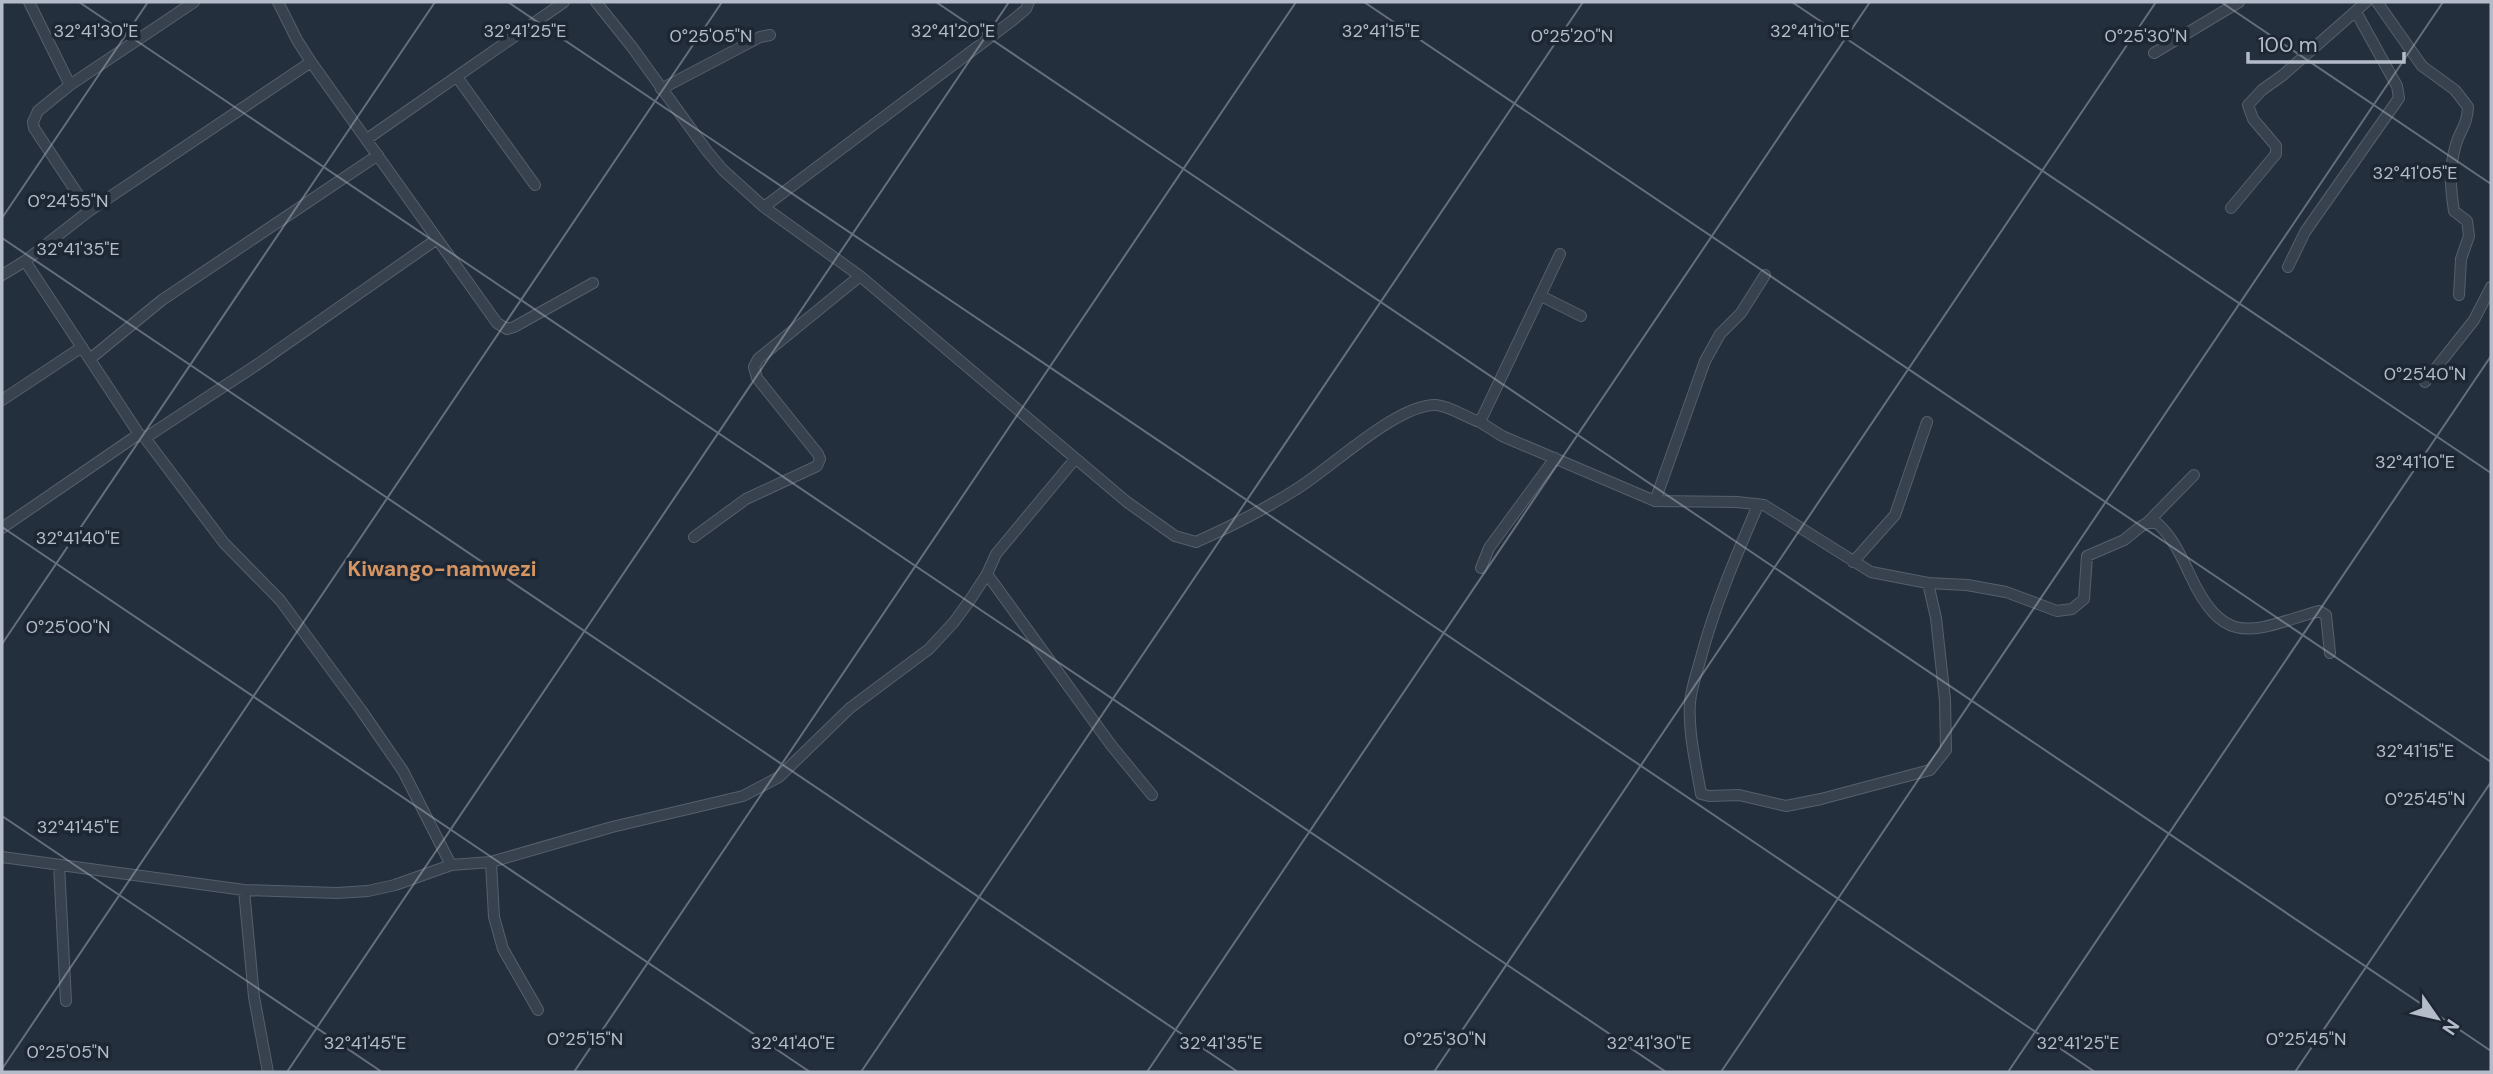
<svg xmlns="http://www.w3.org/2000/svg" width="2493" height="1074" font-family="'DM Sans',sans-serif">
<style>
.lines{fill:none;stroke-linecap:round;stroke-linejoin:round}
.minor-casing{stroke:#565f6c;stroke-width:12}
.minor{stroke:#38414e;stroke-width:10}
.ticks{fill:none;stroke:#b4bcc9;stroke-width:2;stroke-opacity:0.45}
.labels{text-anchor:middle;stroke-width:7;stroke-linejoin:round;paint-order:stroke}
.quarter-label{font-size:21px;font-weight:bold;fill:#d59563;stroke:#1d2633}
.ticks-label{font-size:18px;text-anchor:middle;fill:#b4bcc9;stroke:#1d2633;stroke-width:7;stroke-linejoin:round;paint-order:stroke}
</style>
<rect width="100%" height="100%" fill="#242f3e"/>
<g class="lines">
<!-- minor casing -->
<g class="minor-casing">
<path id="minor" d="M29,2L70,85
M278,2L297,40L311,62L497,323L507,329L514,327L593,283
M596,2L632,47L707,151L723,170L764,207L860,276L1127,502L1175,536L1196,542C1230,527 1263,510 1295,490C1329,470 1396,404 1436,405C1450,406 1467,418 1480,422L1560,254
M2377,2L2422,66L2455,90L2468,107C2467,126 2461,128 2456,144C2449,169 2450,185 2454,211L2467,221L2469,236L2461,259L2459,295
M2154,53L2239,2
M457,77L535,185
M661,89L760,37L770,35
M367,139L564,2
M764,207L1013,20L1026,9L1029,2
M2231,208L2276,154V146L2253,119L2248,105L2262,90L2283,75L2366,2
M89,211L34,128L33,122L38,111L70,85L194,2
M25,261L139,434L145,438L255,366L437,239
M2288,267L2305,232L2399,98L2397,86L2356,12
M2,275L25,261L89,211L311,62
M1541,296L1581,316
M90,359L162,300L378,155
M2425,382L2474,320L2491,287
M2,400L82,347
M1480,422L1502,436L1655,501L1737,502L1764,505L1871,572L1928,583L1967,585L2006,592L2057,611L2072,609L2084,599L2087,556L2124,540L2140,527L2147,523H2157C2173,537 2182,558 2191,577C2226,651 2255,629 2319,611L2326,615L2330,653
M145,438L224,543L280,600L361,710L403,771L451,865
M1655,501L1705,361L1720,334L1741,313L1765,275
M1758,505C1736,556 1714,607 1700,661C1696,675 1691,689 1690,703C1688,733 1696,764 1701,794L1709,796L1739,795L1786,806L1821,799L1930,770L1946,750L1945,700L1936,618L1928,583
M2147,523L2194,475
M2,528L139,434
M694,537L746,499L817,466L820,459L818,454L757,378L754,367L758,359L860,276
M1853,562L1895,515L1927,422
M1481,568L1489,548L1555,458
M987,574L1111,745L1152,795
M2,857L244,890L337,893L368,891L395,885L451,865L491,862L612,827L743,796L779,777L850,708L929,649L954,622L970,600L987,574L996,554L1075,459
M491,862L494,917L503,949L538,1010
M59,865L66,1001
M244,890L254,997L268,1072"/>
</g>
<!-- minor -->
<use href="#minor" class="minor"/>
</g>
<!-- ticks -->
<path class="ticks" d="M79,2L1666,1072M508,2L2095,1072M936,2L2491,1051M1364,2L2491,762M1792,2L2491,473M2221,2L2491,184M2,218L148,2M2,238L1238,1072M2,527L810,1072M2,644L435,2M2,816L382,1072M2,1069L722,2M287,1072L1009,2M574,1072L1296,2M861,1072L1583,2M1147,1072L1870,2M1434,1072L2156,2M1721,1072L2443,2M2008,1072L2491,356M2295,1072L2491,782"/>
<g class="labels">
<!-- quarter labels -->
<g class="quarter-label">
<text x="442" y="576">Kiwango-namwezi</text>
</g>
</g>
<g class="ticks-label">
<text x="96" y="37">32°41'30"E</text>
<text x="525" y="37">32°41'25"E</text>
<text x="953" y="37">32°41'20"E</text>
<text x="1381" y="37">32°41'15"E</text>
<text x="1810" y="37">32°41'10"E</text>
<text x="1572" y="42">0°25'20"N</text>
<text x="2146" y="42">0°25'30"N</text>
<text x="711" y="42">0°25'05"N</text>
<text x="2415" y="179">32°41'05"E</text>
<text x="68" y="207">0°24'55"N</text>
<text x="78" y="255">32°41'35"E</text>
<text x="2425" y="380">0°25'40"N</text>
<text x="2415" y="468">32°41'10"E</text>
<text x="78" y="544">32°41'40"E</text>
<text x="68" y="633">0°25'00"N</text>
<text x="2415" y="757">32°41'15"E</text>
<text x="2425" y="805">0°25'45"N</text>
<text x="78" y="833">32°41'45"E</text>
<text x="585" y="1045">0°25'15"N</text>
<text x="1445" y="1045">0°25'30"N</text>
<text x="2306" y="1045">0°25'45"N</text>
<text x="365" y="1049">32°41'45"E</text>
<text x="793" y="1049">32°41'40"E</text>
<text x="1221" y="1049">32°41'35"E</text>
<text x="1649" y="1049">32°41'30"E</text>
<text x="2078" y="1049">32°41'25"E</text>
<text x="68" y="1058">0°25'05"N</text>
</g>
<!-- border -->
<rect width="2493" height="1074" fill="none" stroke="#b4bcc9" stroke-width="7"/>
<!-- north arrow -->
<g transform="translate(2437 1018) rotate(124)" stroke="#1d2633" stroke-width="5" paint-order="stroke">
<path d="M0-5L12 26L0 18L-12 26Z" fill="#b4bcc9"/>
<text y="-10" font-size="19" font-weight="bold" text-anchor="middle" fill="#b4bcc9">N</text>
</g>
<!-- scale -->
<path d="M2248 52v10h156v-10" fill="none" stroke="#b4bcc9" stroke-width="3.5"/>
<text x="2258" y="52" font-size="21" fill="#b4bcc9" stroke="#1d2633" stroke-width="5" paint-order="stroke">100 m</text>
</svg>
